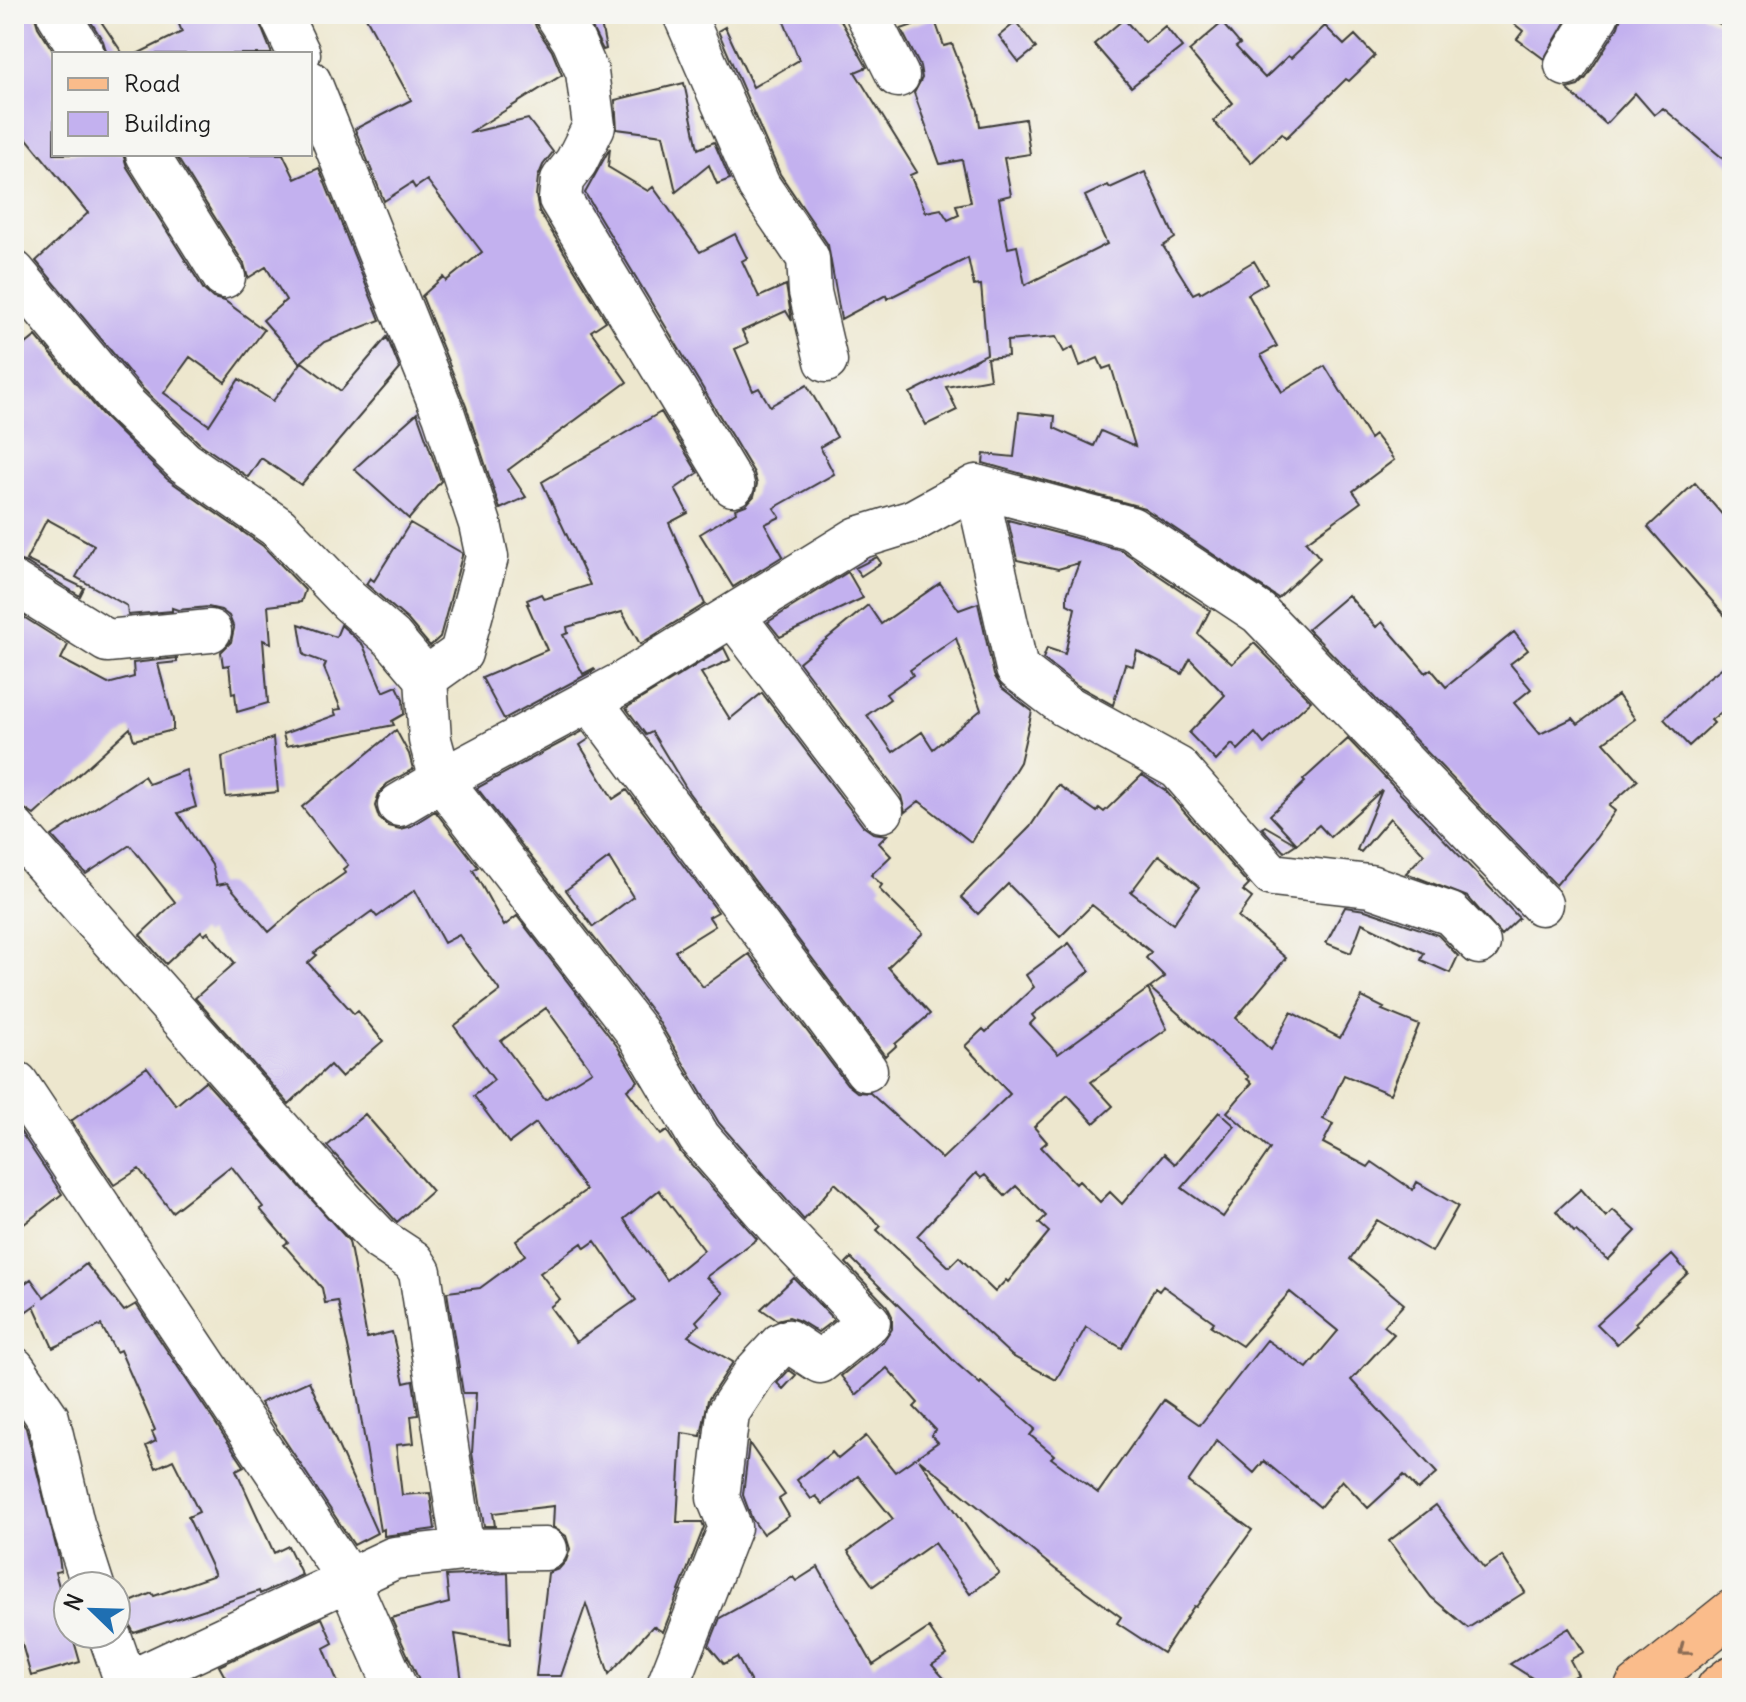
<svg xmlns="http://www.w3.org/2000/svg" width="1746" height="1702" font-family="Delius,sans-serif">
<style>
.building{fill:#c3b1ef;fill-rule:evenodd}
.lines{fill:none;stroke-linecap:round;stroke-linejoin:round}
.minor-casing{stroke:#3b3a37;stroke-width:45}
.major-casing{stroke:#3b3a37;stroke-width:47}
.minor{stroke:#fff;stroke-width:42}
.major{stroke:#fabc8b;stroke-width:44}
.oneway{stroke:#8b6c54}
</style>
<rect width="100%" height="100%" fill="#f6f6f2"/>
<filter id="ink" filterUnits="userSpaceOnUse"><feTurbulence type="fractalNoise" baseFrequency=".0125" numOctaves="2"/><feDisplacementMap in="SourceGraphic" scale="16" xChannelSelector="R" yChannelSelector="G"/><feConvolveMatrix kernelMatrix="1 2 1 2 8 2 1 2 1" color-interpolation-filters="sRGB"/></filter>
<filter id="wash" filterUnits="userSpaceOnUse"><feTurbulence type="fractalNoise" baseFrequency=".006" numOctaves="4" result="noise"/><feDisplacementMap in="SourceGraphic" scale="32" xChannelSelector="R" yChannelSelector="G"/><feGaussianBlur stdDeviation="1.8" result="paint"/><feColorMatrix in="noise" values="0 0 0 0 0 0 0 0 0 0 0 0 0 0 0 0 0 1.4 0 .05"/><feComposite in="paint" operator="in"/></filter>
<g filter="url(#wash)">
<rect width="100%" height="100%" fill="#ede7ce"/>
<g id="blocks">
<!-- building -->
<path class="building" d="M14,14H34L38,27L55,54L54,154H123L127,167L204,290L213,298L225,301L264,330L225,382L190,357L164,393L209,425L239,379L273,401L302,362L341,391L387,337L400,369L301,485L261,458L248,477L199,443L142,388L36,261L88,213L14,123Z
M86,14H96L123,54H107L103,41Z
M175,14H256L272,54H137L182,32Z
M364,14H532L536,27L552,51L562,75L469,133L528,119L553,152L543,165L538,177L536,196L539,211L606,321L591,331L627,382L508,470L526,497L500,509L466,406L422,296L443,277L446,281L482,252L427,180L415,188L412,183L384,201L355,129L411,100Z
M599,14L606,49L603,50L586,16Z
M781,14H837L867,67L855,72L917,172L910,175L926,212L941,209L948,220L959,215L956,205L971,202L962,160L940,164L914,93L922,78L920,66L901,29L934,18L944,46L952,44L978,111L980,126L1025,119L1030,154L1004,158L1011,195L999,198L1008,248L1017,246L1025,285L1107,244L1085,196L1108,185L1110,188L1145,172L1175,238L1163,246L1193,294L1199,291L1200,293L1254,261L1267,283L1248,294L1277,346L1261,355L1282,392L1325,366L1370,439L1375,435L1394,460L1353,491L1361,502L1306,542L1320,558L1278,598L1144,508L983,463L984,454L1014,457L1019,412L1055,416L1054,428L1094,446L1101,431L1135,446L1111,366L1103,369L1098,358L1080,366L1073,347L1064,352L1056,337L1007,341L1008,356L987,358L990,379L946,387L957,410L926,425L910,393L987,354L981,285L974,286L968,258L887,299L886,295L841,319L828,245L780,174L718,31L725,27L753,87L799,60Z
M1502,14H1570L1544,59L1517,39L1523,31Z
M1622,14H1701L1732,30V166L1663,108L1654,115L1635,93L1606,124L1567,89L1578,86L1586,78L1618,27Z
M1124,19L1145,43L1165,26L1182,47L1131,87L1094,44Z
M1016,22L1036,48L1019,62L999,36Z
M1222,23L1240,44L1236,47L1265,78L1288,56L1291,58L1325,26L1344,45L1355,35L1375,56L1349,81L1346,79L1286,138L1282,133L1251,163L1213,121L1233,103L1189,51Z
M684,83L698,149L714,142L730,179L717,184L709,165L676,192L663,135L617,129L615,100Z
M610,148L608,167L648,191L653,187L700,252L735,234L747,258L742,261L759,297L786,285L792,321L786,311L742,331L748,343L735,349L753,391L759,388L770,406L807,385L837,437L820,447L834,474L774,508L780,517L765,524L783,556L733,587L700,534L736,512L735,509L746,505L754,496L757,484L754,473L585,193Z
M175,154H283L295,179L319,168L380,320L324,342L300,363L263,320L286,300L266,267L248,278L244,264Z
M14,329L26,344L36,336L106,419L167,479L263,546L305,590L301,602L268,606L271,643L263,640L268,703L237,712L235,693L232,694L229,665L223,666L221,652L231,642L234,628L229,616L221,610L208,607L178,610L172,608V611L128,615L127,606L76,577L94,545L47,519L26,560L84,588L80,596L27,563L14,559Z
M661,412L698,473L675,489L688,513L669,523L705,604L640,644L622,612L567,627L568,633L563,635L583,674L594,668L595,670L504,719L482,678L547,650L527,604H529L527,600L541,594L544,599L590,585L542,482Z
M417,413L441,481L409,519L354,469Z
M1695,483L1732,526V624L1648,527Z
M1008,520L1121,550L1210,610L1198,634L1232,664L1254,643L1311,701L1264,744L1255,733L1238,750L1232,744L1216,761L1189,733L1225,695L1190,659L1182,674L1137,651L1133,666L1125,664L1113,705L1077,685L1043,659L1047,648L1065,654L1075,608L1067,604V595L1079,563L1058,569L1017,560Z
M410,523L462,553V556L440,637L430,646L408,620L366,584L370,578L374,581Z
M877,557L881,563L861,576L855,568Z
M848,572L863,598L780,637L768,622Z
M940,583L959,610L978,603L994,675L1002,688L1032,711L1020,762L971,842L919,801L905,812L901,796L799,662L868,605L881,624ZM956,638L981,710L933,749L922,732L893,752L867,715L890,699L886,694L913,675L910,670Z
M1348,595L1376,627L1382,622L1426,673L1431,669L1446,687L1514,632L1528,650L1510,664L1531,689L1514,703L1540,734L1573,718L1578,724L1618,695L1635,719L1604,742L1638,780L1609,806L1615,811L1596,838L1556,885L1308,629Z
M14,611L68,645L61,659L108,684L134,677L133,663L177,658V662L158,664L173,720V730L134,740L130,728L34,815L22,807L14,806Z
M299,624L336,637L341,625L363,645L383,692L397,686L403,699L404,714L392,721L394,725L286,746L283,734L336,715L334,710L341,709L324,668L326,663L304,655Z
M724,648L730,660L701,673L730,719L762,693L863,826L873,833L887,835L879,843L891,856L871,875L882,885L879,889L923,933L888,967L930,1014L895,1044L896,1046L885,1056L689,793L652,732L646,735L626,708Z
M1732,660V704L1711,720L1714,723L1689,746L1664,719L1707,679Z
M396,730L409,754L413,769L387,784L379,793L375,806L379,818L388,826L400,829L411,826L435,811L478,867L473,870L504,926L517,916L617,1046L638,1081L627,1090L661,1135L667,1131L681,1153L757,1239L706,1277L723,1293L696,1321L699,1325L688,1336L733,1362L708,1400L701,1436L682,1433L677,1522H702L704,1527L663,1632L653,1626L609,1674L586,1604L561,1676H536L548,1573L559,1569L566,1561L570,1549L566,1536L553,1527L554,1506L493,1513L495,1526H484L472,1453L476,1393H463L447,1292L480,1288L525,1255L516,1241L586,1190L536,1123L509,1143L474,1096L494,1080L454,1026L500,991L459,935L444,943L415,890L377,917L372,911L314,953L317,955L308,963L354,1014L358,1011L383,1041L341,1077L330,1065L289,1104L195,998L235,963L208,932L204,935L201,931L166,964L140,935L175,902L130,845L86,874L52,836L144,776L149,784L186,770L196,807L178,813L212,865L217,885L227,883L269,932L301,904L345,873L343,869L348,865L302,807ZM546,1008L592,1071L545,1100L501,1041ZM659,1190L704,1250L667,1280L624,1219ZM595,1241L636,1300L576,1342L550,1307L560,1299L540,1273L582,1243L585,1248Z
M583,731L589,739L580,745L613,799L627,790L718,912L709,917L715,926L675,951L703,987L749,954L847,1084L857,1092L870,1093L942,1159L1010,1094L965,1046L983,1029L986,1032L1034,987L1026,975L1069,943L1090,971L1032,1015L1035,1019L1030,1024L1058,1054L1148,989L1167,1029L1091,1082L1113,1106L1094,1123L1068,1095L1034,1127L1047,1142L1041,1147L1076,1184L1079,1181L1100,1202L1110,1192L1122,1204L1164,1154L1175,1164L1219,1112L1235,1126L1182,1188L1223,1217L1270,1149L1227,1112L1252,1083L1247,1079L1249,1077L1150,988L1165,977L1146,958L1151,952L1092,905L1060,937L1008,884L978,914L961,897L1030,827L1058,785L1097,812L1099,808L1104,812L1142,775L1165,790L1249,885L1243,891L1252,898L1238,917L1286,958L1236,1018L1271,1050L1291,1012L1340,1038L1362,997L1384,1008L1382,1010L1419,1025L1390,1094L1344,1075L1323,1119L1333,1124L1323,1143L1368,1167L1372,1162L1413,1190L1417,1182L1458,1206L1432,1252L1377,1220L1350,1259L1404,1304L1384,1326L1394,1334L1351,1380L1437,1473L1418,1490L1404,1475L1368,1508L1342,1480L1320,1507L1264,1461L1254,1473L1217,1440L1188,1482L1252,1530L1196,1607L1194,1606L1163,1653L1117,1623L1121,1617L1055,1569L919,1459L999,1573L970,1594L934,1543L873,1586L848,1551L893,1519L858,1476L823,1504L816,1496L811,1499L797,1480L832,1452L838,1459L866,1436L895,1472L938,1442L931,1435L936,1430L914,1407L918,1403L887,1368L856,1395L841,1376L884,1341L892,1329V1316L887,1306L846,1263L851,1258L957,1364L980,1384L981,1382L1035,1429L1030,1435L1054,1455L1051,1458L1098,1493L1164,1400L1200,1425L1267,1340L1307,1368L1338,1331L1290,1292L1242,1346L1211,1326L1214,1322L1163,1286L1159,1291L1155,1288L1122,1348L1086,1327L1056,1380L1012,1356L877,1230L881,1226L835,1183L804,1220L719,1123L656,1017L477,788ZM1159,855L1199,887L1173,924L1131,892ZM609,858L633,897L593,927L566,890ZM976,1173L981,1178L985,1175L1005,1196L1016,1186L1046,1216L1039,1223L1049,1232L1008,1282L1006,1280L995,1292L959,1257L949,1267L917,1236Z
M273,738L278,792L226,797L222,757Z
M1348,739L1519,918L1501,935L1468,897L1406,873L1424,854L1390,818L1361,852L1357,850L1382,790L1330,837L1319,825L1297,844L1270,815L1305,782L1303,780Z
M1265,826L1296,844L1284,852L1262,828Z
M1345,907L1365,910L1438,935L1458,956L1450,973L1421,960L1424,953L1362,923L1351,953L1326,943Z
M147,1067L176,1105L205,1081L349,1241L367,1338L392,1332L404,1383L413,1381L418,1415L411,1416L414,1443L396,1445L402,1495L430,1493L435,1529L384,1536V1529L380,1531L353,1370L338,1301L325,1303L322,1288L284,1245L288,1242L260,1209L263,1207L231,1166L172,1212L139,1169L114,1185L71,1121Z
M365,1114L432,1191L397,1222L327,1146Z
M14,1122L62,1194L14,1232Z
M1581,1189L1606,1217L1613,1210L1636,1231L1608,1260L1576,1231L1574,1232L1556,1211Z
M1672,1255L1688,1273L1635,1323L1637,1325L1617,1344L1597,1324Z
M86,1264L124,1311L136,1304L244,1466L236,1470L274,1553L288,1546L302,1575L260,1594L259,1591L134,1633L125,1616L116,1612V1608L152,1593L154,1596L215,1575L188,1517L199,1512L173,1460L156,1468L146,1446L156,1441L152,1432L155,1430L120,1350L116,1352L101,1325L53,1348L34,1306L38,1303L14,1320V1291L31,1279L44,1297Z
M794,1278L834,1320L818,1332L800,1321L789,1317L777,1320L761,1309Z
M789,1370L796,1375L783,1389L777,1383Z
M309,1381L377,1533L354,1545L260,1403Z
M14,1411L26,1428L59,1558L61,1571L55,1572L68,1619V1634H72L80,1662L31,1676L14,1616Z
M749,1443L785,1495L779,1499L789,1516L763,1534L752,1519L743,1495Z
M1436,1505L1484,1568L1502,1556L1525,1592L1468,1628L1431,1597L1389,1541Z
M818,1567L873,1665L929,1628L947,1655L932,1665L953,1688H754L737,1657L724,1664L709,1646L720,1618L793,1577L796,1581Z
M508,1573L510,1644L455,1634L463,1688H420L418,1678L391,1618L449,1603L446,1576Z
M322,1618L333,1643L324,1648L340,1688H231L219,1666Z
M1569,1628L1584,1652L1570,1660L1578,1675L1548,1688L1510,1664Z"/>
</g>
</g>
<g filter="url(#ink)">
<use href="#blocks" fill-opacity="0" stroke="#3b3a37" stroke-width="2"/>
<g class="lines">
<!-- minor casing -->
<g class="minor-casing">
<path id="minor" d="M58,14L83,54
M280,14L299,54
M556,14L573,40L587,72L594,126L576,162L562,180L560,199L733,485
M684,14L759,186L808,258L810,292L826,361
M867,14L898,76
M1566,65L1598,14
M310,82L444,415L480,524L487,557L461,653L426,678
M147,154L224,277
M14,272L124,404L184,462L279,528L349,601L392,638L426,678L430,740L441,780L637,1032L699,1137L779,1228L869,1322L820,1362L788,1341L781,1344L755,1372L728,1413L718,1498L730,1527L667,1688
M976,486L1017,669L1064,705L1178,768L1272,875L1370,886L1451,914L1479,943
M14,583L107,641L210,631
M733,615L882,811
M590,700L866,1070
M399,805L441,780L626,681L858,538L913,521L976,486L1131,528L1259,613L1541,904
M14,829L345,1203L381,1240L413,1261L420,1272L463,1550
M17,1083L348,1579L396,1688
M14,1368L48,1418L73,1524L93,1586
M109,1634L128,1688
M125,1684L394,1558L463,1550L546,1549"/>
</g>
<!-- major casing -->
<g class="major-casing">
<path id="major" d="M1637,1688L1732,1612
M1719,1688L1732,1678"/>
</g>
<!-- minor -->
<use href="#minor" class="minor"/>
<!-- major -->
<use href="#major" class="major"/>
</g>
<!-- one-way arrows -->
<defs><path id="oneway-chevron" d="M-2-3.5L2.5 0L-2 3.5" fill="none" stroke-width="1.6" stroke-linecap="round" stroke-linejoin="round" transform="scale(2)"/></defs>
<use class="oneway" href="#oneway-chevron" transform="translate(1684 1650) rotate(142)"/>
</g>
<!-- margin -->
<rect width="1746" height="1702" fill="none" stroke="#f6f6f2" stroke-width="48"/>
<!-- legend -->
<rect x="52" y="52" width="260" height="104" fill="#f6f6f2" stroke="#9f9f9c" stroke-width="2"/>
<rect x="68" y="78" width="40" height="12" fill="#fabc8b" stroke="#9f9f9c" stroke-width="2"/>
<text x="124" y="92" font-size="24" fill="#1c1c1c">Road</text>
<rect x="68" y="112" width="40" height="24" fill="#c3b1ef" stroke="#9f9f9c" stroke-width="2"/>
<text x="124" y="132" font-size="24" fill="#1c1c1c">Building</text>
<!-- north arrow -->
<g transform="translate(92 1610) rotate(293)"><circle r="38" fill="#f6f6f2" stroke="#9f9f9c" stroke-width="2"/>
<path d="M0-6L14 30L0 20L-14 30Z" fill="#1f6fb2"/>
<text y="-12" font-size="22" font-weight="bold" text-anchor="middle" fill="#1c1c1c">N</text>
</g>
</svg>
